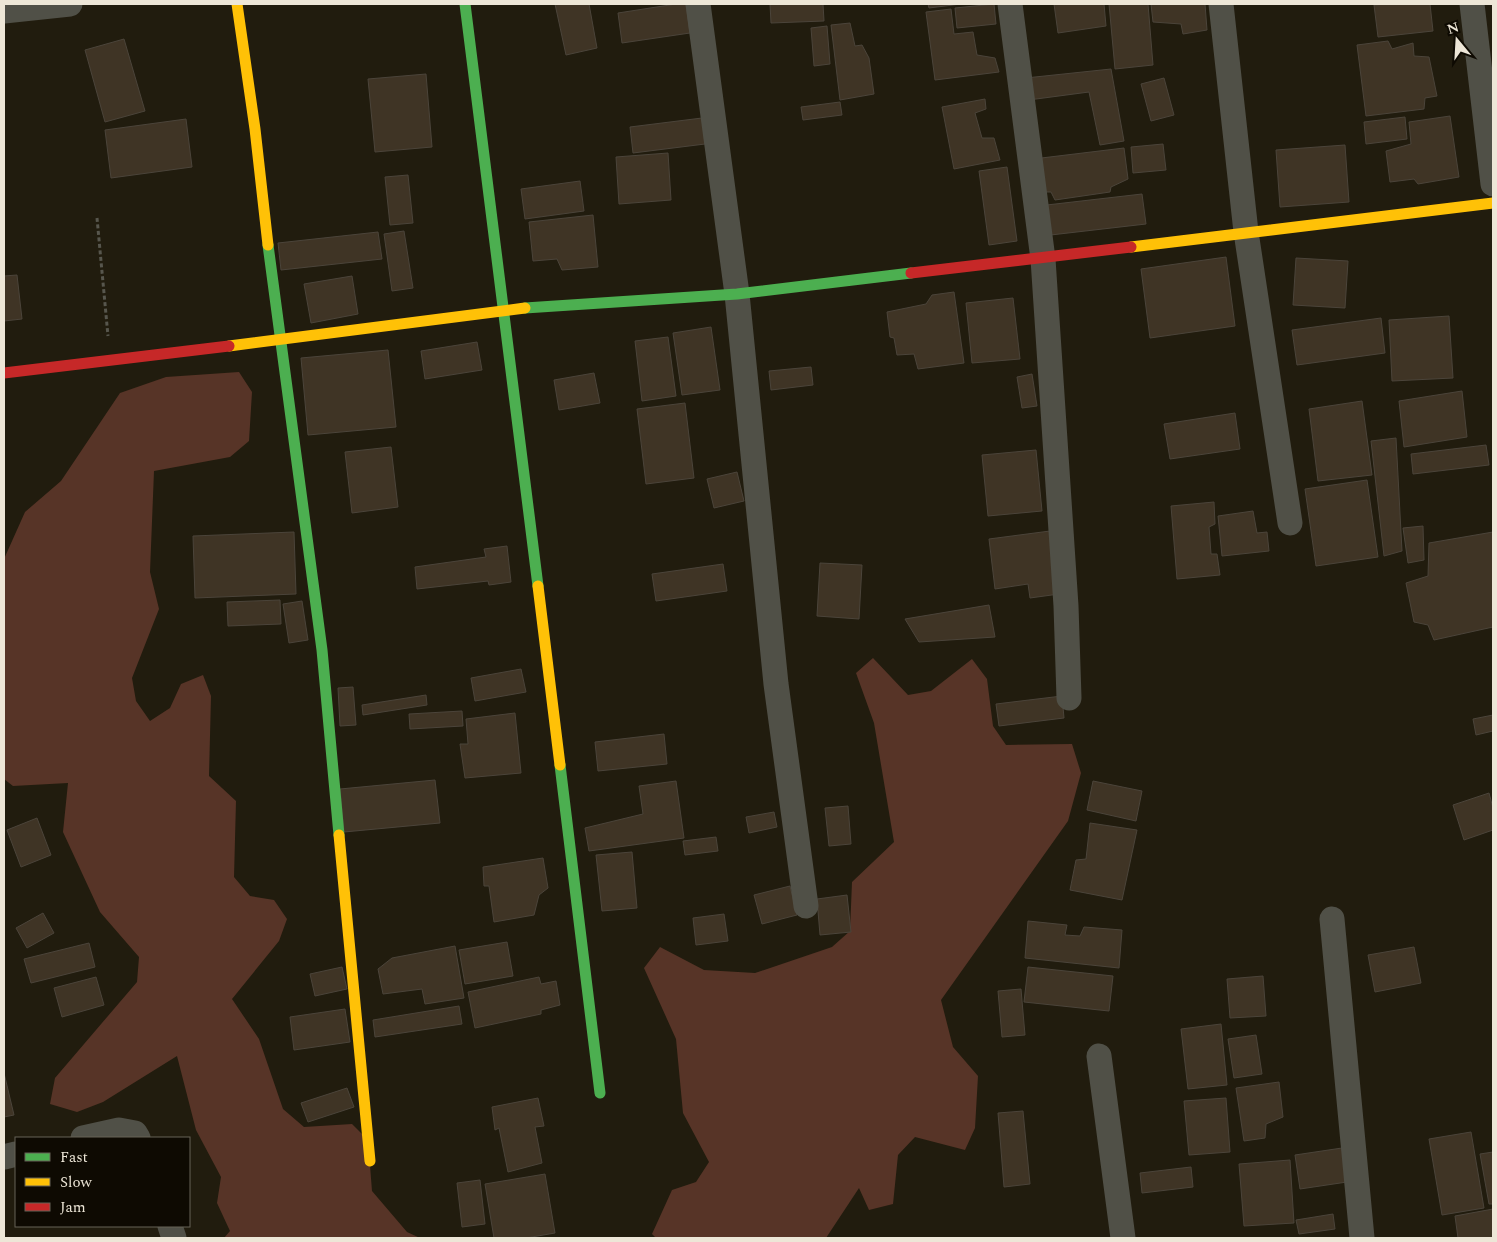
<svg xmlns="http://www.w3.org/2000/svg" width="1497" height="1242" font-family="Spectral,serif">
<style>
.green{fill:#573427}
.building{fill:#3f3425;stroke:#4b443a}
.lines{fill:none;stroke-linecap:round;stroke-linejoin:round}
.path{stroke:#57564d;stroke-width:3;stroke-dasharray:4 2.5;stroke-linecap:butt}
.street{stroke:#505047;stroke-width:25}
.fast{stroke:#4caf50;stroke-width:11}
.slow{stroke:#ffc107;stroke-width:11}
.jam{stroke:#c62828;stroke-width:11}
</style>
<rect width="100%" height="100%" fill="#211c0e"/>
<!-- green -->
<path class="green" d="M239,372L252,392L249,441L230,457L154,471L150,572L159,609L132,678L136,701L150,721L170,708L181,684L203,675L211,696L209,776L236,801L234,877L250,896L274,900L287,919L279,941L232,999L259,1039L283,1109L304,1127L352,1124L368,1140L372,1191L407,1232L420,1238H224L230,1231L217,1203L221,1177L196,1130L177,1056L103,1102L77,1112L50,1104L55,1078L137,982L139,957L100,912L63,832L68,783L13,786L4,779V559L25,512L61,481L120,393L166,377Z
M873,658L908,695L931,691L972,659L987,679L993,726L1006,745L1072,744L1081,773L1068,821L941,1000L953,1047L978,1076L975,1128L965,1150L915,1137L898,1155L893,1204L869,1210L859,1188L826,1238H656L652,1234L672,1190L696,1182L709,1162L683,1113L676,1039L644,968L660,947L704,970L755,973L832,947L850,931L852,882L894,842L874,723L856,673Z"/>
<!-- building -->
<path class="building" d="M555,4H589L597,48L566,55Z
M676,4H686L690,33L622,43L618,13Z
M770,4H823L824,21L771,23Z
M928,4H961L929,8Z
M994,4L996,24L957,28L955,8Z
M1054,4H1104L1106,26L1058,33Z
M1109,4H1148L1153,65L1115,69Z
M1151,4H1205L1207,30L1183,34L1181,24L1153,22Z
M1388,4H1430L1433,31L1378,37L1374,5Z
M951,9L954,34L973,32L977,55L995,58L999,72L935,80L926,12Z
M850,23L855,46L862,45L869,58L874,94L840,100L831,25Z
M827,26L830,64L814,66L811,28Z
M124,39L145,111L105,122L85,50Z
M1388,41L1392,49L1413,43L1414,56L1429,57L1437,96L1425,98L1424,109L1366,116L1357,45Z
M1111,69L1124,141L1100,145L1089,92L1021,101L1016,79Z
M426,74L432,147L375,152L368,79Z
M1164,78L1174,115L1151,121L1141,84Z
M985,99L986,109L975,113L982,138H994L1000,160L954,169L942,107Z
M840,102L842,115L803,120L801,107Z
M1450,116L1459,177L1418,184L1414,179L1390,182L1386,151L1411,144L1409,122Z
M1405,117L1407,139L1366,144L1364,122Z
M702,118L705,144L633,153L630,127Z
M186,119L192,167L111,178L105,130Z
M1163,144L1166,170L1133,173L1131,147Z
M1345,145L1349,202L1280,207L1276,150Z
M1124,148L1128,179L1111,187L1110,192L1055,200L1051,192H1028L1025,160Z
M668,153L671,200L619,204L616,157Z
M1007,167L1017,241L989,245L979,171Z
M408,175L413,223L390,225L385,177Z
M580,181L584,211L525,219L521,189Z
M1142,194L1146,224L1042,236L1038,206Z
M593,215L598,267L562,270L557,259L533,261L529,222Z
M404,231L413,288L392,291L384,234Z
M378,232L382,259L281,270L278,243Z
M1226,257L1235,326L1150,338L1141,269Z
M1296,258L1348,261L1345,308L1293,305Z
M17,275L22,319L4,321V276Z
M352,276L358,314L311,323L304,284Z
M954,292L964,363L918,369L914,354L897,355L894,338L890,337L887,312L926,304L932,295Z
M1013,298L1020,359L972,363L966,303Z
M1449,316L1453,378L1392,381L1389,320Z
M1381,318L1385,353L1297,365L1292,330Z
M711,327L720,390L682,395L673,333Z
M668,337L676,396L642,401L635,341Z
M477,342L482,370L425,379L421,351Z
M388,350L396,427L308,435L301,358Z
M811,367L813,385L771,390L769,371Z
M594,373L600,403L559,410L554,380Z
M1032,374L1037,406L1022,408L1017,377Z
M1462,391L1467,437L1404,447L1399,401Z
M1362,401L1372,475L1318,481L1309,409Z
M685,403L694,478L646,484L637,409Z
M1235,413L1240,449L1170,459L1164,424Z
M1396,438L1402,551L1384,556L1371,441Z
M1486,445L1489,465L1413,474L1411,454Z
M391,447L398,507L352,513L345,452Z
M1036,450L1042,511L988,516L982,455Z
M737,472L744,501L714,508L707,479Z
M1367,480L1378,557L1316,566L1305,489Z
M1214,502L1215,524L1209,527L1211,554H1217L1220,575L1177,579L1171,506Z
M1253,511L1257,533L1267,532L1269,551L1222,556L1218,516Z
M1423,526L1424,560L1408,563L1403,528Z
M1050,531L1059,594L1030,598L1028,584L995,589L989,539Z
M294,532L296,594L195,598L193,536Z
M1493,532V627L1434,640L1428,625L1414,622L1406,583L1428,576L1429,543Z
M507,546L511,582L489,585L488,581L417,589L415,567L486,557L484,549Z
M820,563L862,565L859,619L817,616Z
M723,564L727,591L656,601L652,574Z
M280,600L281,624L228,626L227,602Z
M302,601L308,640L289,643L283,604Z
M989,605L995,637L919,642L905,619Z
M521,669L526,692L475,701L471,678Z
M353,687L356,725L340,726L338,688Z
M426,695L427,705L363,715L362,705Z
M1062,696L1064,718L999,726L996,704Z
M462,711L463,726L410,729L409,714Z
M515,713L521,773L465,778L460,744H468L466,719Z
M1493,715V731L1476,735L1473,719Z
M664,734L667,764L598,771L595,742Z
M435,780L440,823L344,832L340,789Z
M676,781L684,838L589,851L585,828L643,814L639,786Z
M1093,781L1142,791L1136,821L1087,810Z
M1489,793L1493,808V830L1464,840L1453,805Z
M848,806L851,844L829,846L825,808Z
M774,812L777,827L749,833L746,817Z
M37,818L51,855L21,867L7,830Z
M1090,823L1137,830L1122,900L1070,890L1076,860L1086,859Z
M716,837L718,851L685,855L683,841Z
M632,852L637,908L602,911L596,855Z
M543,858L548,888L539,895L534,915L494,922L489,886H484L483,867Z
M790,886L797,915L762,924L754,895Z
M847,895L851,932L820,935L817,899Z
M43,913L54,933L27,948L16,928Z
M724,914L728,941L696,945L693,918Z
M1028,921L1067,925L1065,935L1080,936L1084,927L1122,930L1119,968L1025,958Z
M507,942L513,976L465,984L459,950Z
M89,943L95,967L31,983L24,959Z
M455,946L464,998L425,1004L422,989L383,994L378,969L392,958Z
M1414,947L1421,983L1375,992L1368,955Z
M342,967L347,989L315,996L310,974Z
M1028,967L1113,976L1109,1011L1024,1002Z
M1263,976L1266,1016L1230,1018L1227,979Z
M96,977L104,1005L62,1017L54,988Z
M539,977L541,984L556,981L560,1005L541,1010V1014L475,1028L468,992Z
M1021,989L1025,1035L1002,1037L998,991Z
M459,1006L462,1024L375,1037L373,1020Z
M345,1009L350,1042L294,1050L290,1017Z
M1221,1024L1227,1085L1188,1089L1181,1029Z
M1256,1035L1262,1074L1234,1078L1228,1039Z
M4,1073L14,1115L4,1117Z
M1279,1082L1283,1117L1266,1124L1265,1138L1244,1141L1236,1088Z
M347,1088L354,1107L308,1122L301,1103Z
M538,1098L544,1126L535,1127L542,1163L508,1172L499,1128L495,1130L492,1107Z
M1226,1098L1230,1152L1189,1155L1184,1101Z
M1023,1111L1030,1184L1004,1187L998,1113Z
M1471,1132L1484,1208L1442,1215L1429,1139Z
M1342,1148L1347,1182L1300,1189L1295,1155Z
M1493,1152V1204H1489L1480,1154Z
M1290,1160L1294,1223L1244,1226L1239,1164Z
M1191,1167L1193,1187L1142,1193L1140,1173Z
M545,1174L555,1233L526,1238H494L485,1184Z
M480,1180L485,1224L462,1227L457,1183Z
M1493,1209V1238H1458L1455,1216Z
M1333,1214L1335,1229L1299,1234L1296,1220Z"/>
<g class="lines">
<!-- path -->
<path class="path" d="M97,218L108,336"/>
<!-- street -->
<path class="street" d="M698,4L737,294L776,684L806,906
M1010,4L1043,259L1066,606L1069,698
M1221,4L1246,232L1290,523
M1472,4L1493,184
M4,11L70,4
M1332,919L1362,1238
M1099,1056L1123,1238
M83,1138L119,1130L135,1133L138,1138
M4,1157L16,1154
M170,1226L174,1238"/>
<!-- fast -->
<path class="fast" d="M465,4L538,586
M268,245L322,650L339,835
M525,308L737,294L911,273
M560,765L600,1093"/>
<!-- slow -->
<path class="slow" d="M237,4L255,129L268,245
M1131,247L1493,203
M229,346L525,308
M538,586L560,765
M339,835L370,1161"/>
<!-- jam -->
<path class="jam" d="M911,273L1131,247
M4,373L229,346"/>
</g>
<!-- border -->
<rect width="1497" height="1242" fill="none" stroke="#ede6d7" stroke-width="10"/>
<!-- legend -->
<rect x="15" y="1137" width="175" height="90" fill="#0e0a02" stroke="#676257"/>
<rect x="25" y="1153" width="25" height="8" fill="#4caf50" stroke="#676257"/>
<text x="60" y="1162" font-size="15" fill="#ede6d7">Fast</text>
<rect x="25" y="1178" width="25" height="8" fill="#ffc107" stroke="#676257"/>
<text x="60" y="1187" font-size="15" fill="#ede6d7">Slow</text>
<rect x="25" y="1203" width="25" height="8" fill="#c62828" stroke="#676257"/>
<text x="60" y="1212" font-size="15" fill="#ede6d7">Jam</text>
<!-- north arrow -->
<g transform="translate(1457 40) rotate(342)" stroke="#0e0a02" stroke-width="4" paint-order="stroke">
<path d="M0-4L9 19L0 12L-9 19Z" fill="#ede6d7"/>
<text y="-8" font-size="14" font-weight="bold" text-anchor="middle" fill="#ede6d7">N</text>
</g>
</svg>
